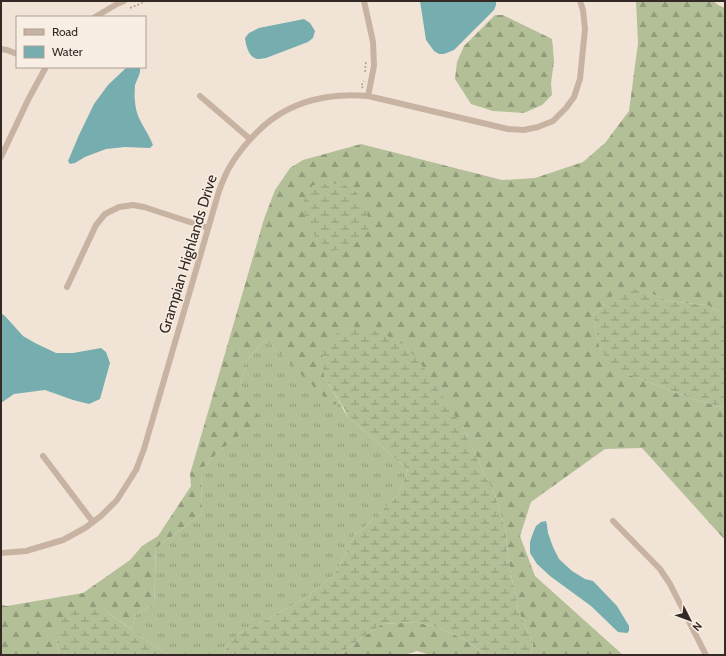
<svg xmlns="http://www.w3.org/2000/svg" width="726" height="656" font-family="Cabin,sans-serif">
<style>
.grass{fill:url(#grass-tufts)}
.forest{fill:url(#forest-firs)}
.wetland{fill:url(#wetland-marsh)}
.water{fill:#76adae}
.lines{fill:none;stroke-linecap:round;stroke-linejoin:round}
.path{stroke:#b49d8e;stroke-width:1.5;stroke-dasharray:2 2;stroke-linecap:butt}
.street{stroke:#c8b3a3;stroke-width:6}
.labels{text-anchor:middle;stroke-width:3;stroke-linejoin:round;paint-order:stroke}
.street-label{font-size:15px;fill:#342925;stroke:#f9eee3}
</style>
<defs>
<pattern id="grass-tufts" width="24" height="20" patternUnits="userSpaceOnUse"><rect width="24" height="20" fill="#b3bf97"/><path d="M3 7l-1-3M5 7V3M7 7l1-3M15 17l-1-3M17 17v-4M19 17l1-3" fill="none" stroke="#929b7b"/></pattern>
<pattern id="forest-firs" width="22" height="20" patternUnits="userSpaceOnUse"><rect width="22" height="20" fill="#b3bf97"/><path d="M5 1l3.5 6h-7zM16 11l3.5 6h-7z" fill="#929b7b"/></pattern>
<pattern id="wetland-marsh" width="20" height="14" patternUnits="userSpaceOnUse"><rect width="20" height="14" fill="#b3bf97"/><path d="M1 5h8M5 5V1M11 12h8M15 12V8" fill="none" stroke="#929b7b"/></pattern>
</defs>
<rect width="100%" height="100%" fill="#f1e4d7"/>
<!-- grass -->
<path class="grass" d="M266,339L332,404L340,403L348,418L351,419L408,470L398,495L363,529L354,535L349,548L334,575L302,600L249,629L239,633L227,646L224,655H168L137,634H135L132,630L135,615L154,604L156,548L202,514L201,470L218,452L259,419L240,384L247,360Z"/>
<!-- forest -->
<path class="forest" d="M636,1H713L718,5L725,8V316L719,311L707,305L668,301L648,292L605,304L595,313L594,325L600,348L627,374L687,397L725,408V540L642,448L605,449L531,502L520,536L535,576L623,655H531L533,643L518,610L509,564L505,527L495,495L481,467L463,427L324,377L340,403L332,405L266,339L247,360L240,384L260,419L218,452L201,470L202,514L156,548L154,604L135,615L132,630L106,611L56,640L59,655H1V605L7,606L83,593L130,560L142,546L158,536L191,486L190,474L264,219L275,190L290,168L303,160L361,144L502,180L535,178L583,162L605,143L629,111L638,43Z
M495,15H503L552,39L554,61L551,83L552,95L542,105L524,113L493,111L471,104L455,79L457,62L464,46Z
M416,622L439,628L464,639L486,655H430L417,651L404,655H339L360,639L382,624Z"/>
<!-- wetland -->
<path class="wetland" d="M341,183L357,193L368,214L369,228L362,239L348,248L330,251L317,239L306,221L303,202L313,185Z
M633,289L648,292L668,301L707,305L719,311L725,316V408L687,397L627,374L608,361L600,348L594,325L595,313L605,304L614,294Z
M355,327L380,332L405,345L419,361L463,427L481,467L495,495L505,527L509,564L518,610L533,643L531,655H486L464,639L439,628L416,622L382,624L360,639L339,655H224L227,646L239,633L249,629L302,600L334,575L349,548L354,535L363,529L398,495L408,470L351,419L348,418L345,410L324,377L322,354L336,334Z
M77,609L106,611L133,631L135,634H137L168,655H59L56,640L61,620Z"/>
<!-- water -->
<path class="water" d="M420,1H496V5L494,10L454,50L444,54H439L434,51L426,40Z
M304,19L310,23L315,31L313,38L308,42L266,58C266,58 260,59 259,59C249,59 246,46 245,38L249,33L259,28Z
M127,67H140C141,74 137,79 135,85C135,90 134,96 135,101C136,120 147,129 153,145L150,148L125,147L106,149L85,157L75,163L70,164L68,161L79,135L94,104L108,85Z
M1,313L5,316L23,336L35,343L56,353H73L101,348L106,352L110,363L100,399L89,404L73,400L45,390L14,394L1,403Z
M546,521L547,525L548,533L553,547L559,559L572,571L585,579L593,581L617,606L629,626V631L627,633L618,632L591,606L550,576L537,564L530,553V542L533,533L536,526L541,522Z"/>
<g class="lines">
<!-- path -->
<path class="path" d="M130,8L147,1
M365,72L366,60
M363,88L361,86L364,81"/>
<!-- street -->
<path class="street" d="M364,1L373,42L374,66L368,96
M95,17L117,4L124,1
M1,49L7,50L17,54
M200,96L250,139
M1,157L29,98L46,67
M67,287L96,225L105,214L119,207L133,205L144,207L208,228
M43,456L93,522
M613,521L660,569L670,584L706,655
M1,553L26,551L63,540L85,528L101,516L117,500L136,470L144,449L219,191C222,183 225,175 229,168C238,152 256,131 271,120C287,108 308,100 328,97C341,95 354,95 368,96L508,129L524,130L538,127L553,121L566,108L574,97L580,79L585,29L583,10L580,1"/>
</g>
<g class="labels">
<!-- street labels -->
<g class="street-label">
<text transform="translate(188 254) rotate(-73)" y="5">Grampian Highlands Drive</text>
</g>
</g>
<!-- border -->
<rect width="726" height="656" fill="none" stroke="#342925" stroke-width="4"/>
<!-- legend -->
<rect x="16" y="16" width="130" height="52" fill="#f9eee3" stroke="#aa9f97"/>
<rect x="24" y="29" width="20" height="6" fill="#c8b3a3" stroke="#aa9f97"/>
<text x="52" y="36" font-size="12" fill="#342925">Road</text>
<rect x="24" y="46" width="20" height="12" fill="#76adae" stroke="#aa9f97"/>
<text x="52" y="56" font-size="12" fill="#342925">Water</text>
<!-- north arrow -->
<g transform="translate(690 620) rotate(132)" stroke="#f9eee3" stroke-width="3" paint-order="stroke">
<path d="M0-3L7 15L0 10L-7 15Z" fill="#342925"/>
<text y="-6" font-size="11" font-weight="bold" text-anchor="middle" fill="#342925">N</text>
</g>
</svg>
